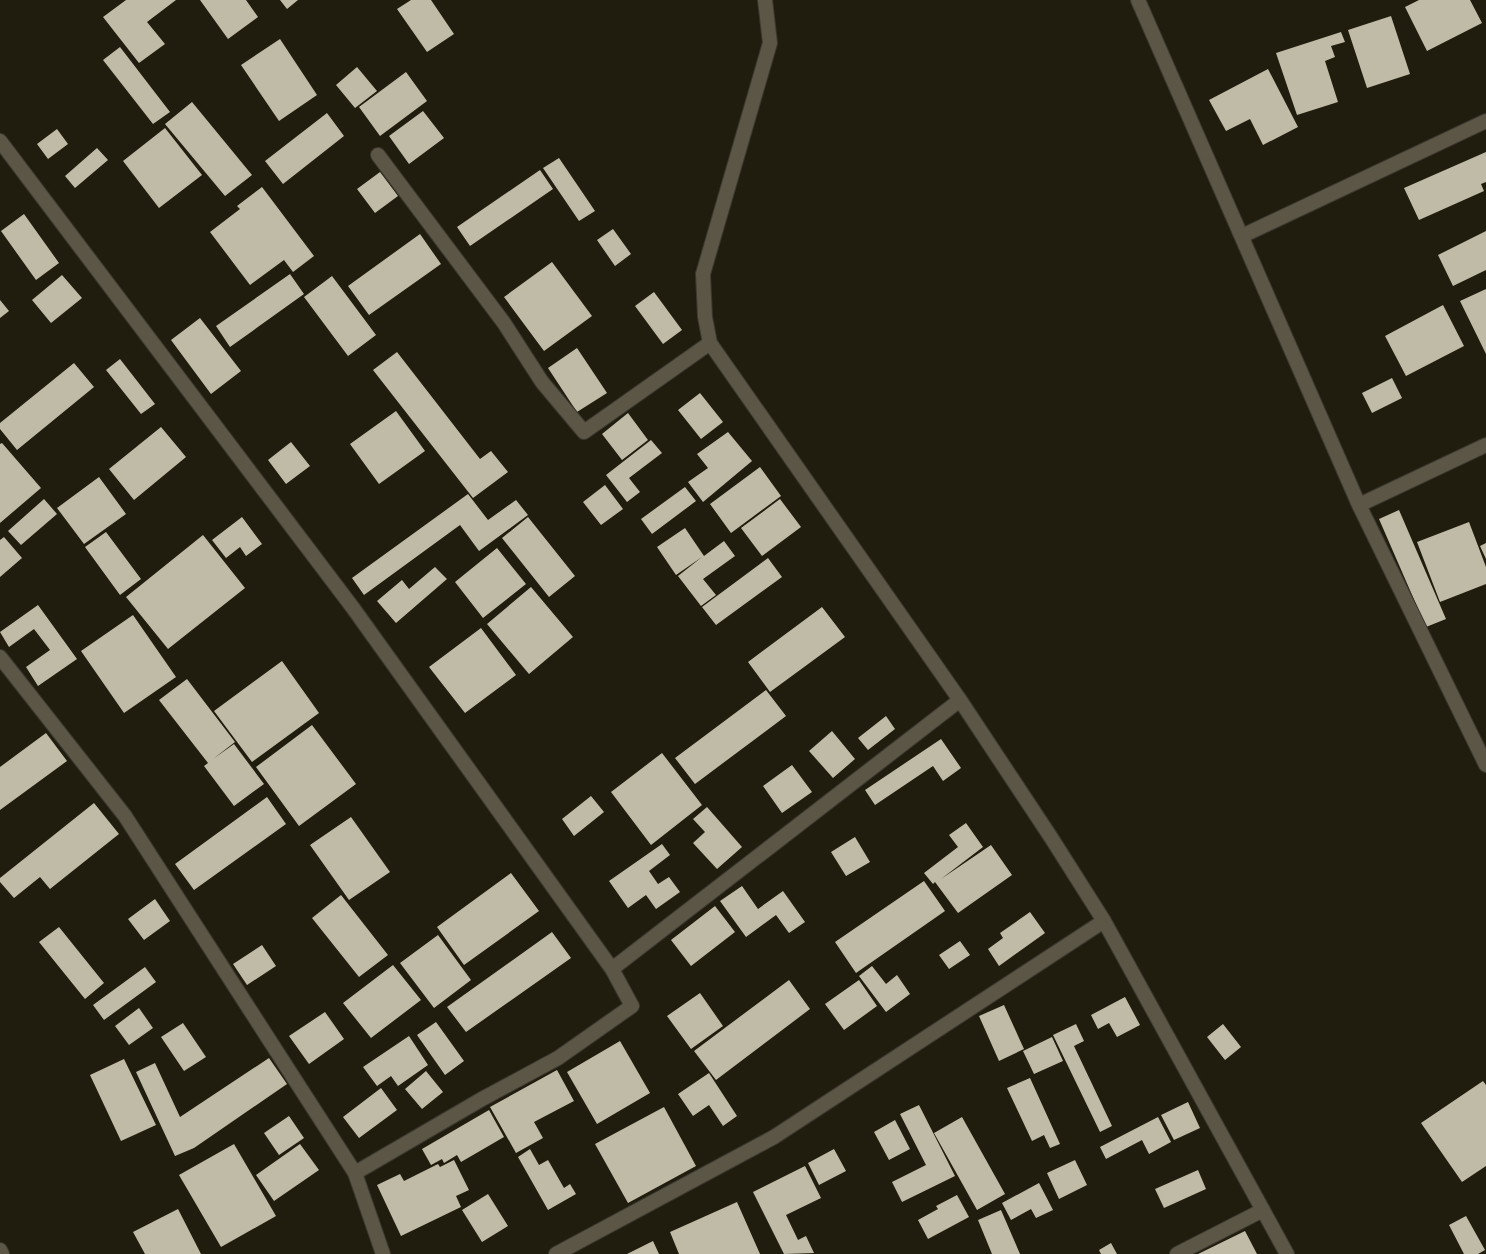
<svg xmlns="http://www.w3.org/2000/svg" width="1486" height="1254" font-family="Mulish,sans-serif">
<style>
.building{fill:#c0bba7}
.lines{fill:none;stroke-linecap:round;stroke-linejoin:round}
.minor-casing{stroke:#3b3830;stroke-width:16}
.minor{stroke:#5b5645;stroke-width:14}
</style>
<rect width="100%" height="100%" fill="#211d0e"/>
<!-- building -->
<path class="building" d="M126,0H176L147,22L165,44L139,63L103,17Z
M200,0H246L258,17L228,39Z
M280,0H298L287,9Z
M411,0H431L454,34L427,52L397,9Z
M1419,0H1470L1482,23L1427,51L1405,7Z
M1391,16L1410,74L1367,88L1348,30Z
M1341,32L1345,42L1331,46L1335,57L1325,61L1338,102L1297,115L1276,53Z
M280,39L317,95L279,121L241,65Z
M120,47L170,112L153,124L103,60Z
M357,67L377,91L355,108L336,85Z
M1268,69L1298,127L1263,145L1250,119L1226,131L1209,100Z
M406,72L427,101L380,136L359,107Z
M192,102L252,175L225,196L165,124Z
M423,111L444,138L409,164L389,136Z
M327,113L344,136L283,184L265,161Z
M165,128L202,175L159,208L123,161Z
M57,129L68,144L48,159L37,144Z
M97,148L108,160L75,188L65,176Z
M1486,152V182L1481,184L1484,191L1419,220L1404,188Z
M559,158L595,211L579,221L543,168Z
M540,170L553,189L470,246L457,227Z
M380,172L398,196L375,213L357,189Z
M262,187L314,256L293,272L284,260L250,285L210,232L240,209L237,206Z
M24,214L59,263L36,280L1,231Z
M613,229L631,254L615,266L597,240Z
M1486,231V270L1453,286L1438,255Z
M420,234L441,264L369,315L348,286Z
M552,262L592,316L544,351L504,297Z
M290,274L304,294L230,347L216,326Z
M62,275L82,298L51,323L32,300Z
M332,276L376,335L348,356L304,297Z
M1486,289V354L1460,301Z
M654,292L682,330L663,344L635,306Z
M0,300L9,311L0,318Z
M1443,305L1464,346L1406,376L1385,336Z
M200,318L241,371L211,394L171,340Z
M577,348L607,393L577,412L548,368Z
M397,352L480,459L491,451L508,472L473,498L373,370Z
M120,359L155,404L141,414L106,370Z
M74,363L94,387L17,450L0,429V423Z
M1392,378L1402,398L1372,413L1362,393Z
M700,393L723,422L701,439L678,410Z
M396,411L425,451L379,484L350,444Z
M628,413L648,440L622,460L602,434Z
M161,427L186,457L134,500L109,469Z
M728,432L752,461L703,502L688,482L708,468L697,454Z
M651,440L662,453L629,478L640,492L627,502L606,475Z
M291,442L310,466L286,484L268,460Z
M2,443L41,488L0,523V444Z
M760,467L781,496L731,533L710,504Z
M99,477L126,514L84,544L57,508Z
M605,485L623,509L601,525L583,502Z
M685,487L696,501L652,534L641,519Z
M468,494L488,520L516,500L528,515L479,551L460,525L364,595L352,578Z
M44,499L57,514L21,545L8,531Z
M780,499L801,527L762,556L741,528Z
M1399,510L1446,619L1426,627L1379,519Z
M242,517L262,544L246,556L240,547L226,558L212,540Z
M528,517L575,576L549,597L502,538Z
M1469,522L1486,567V584L1440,602L1417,542Z
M685,528L704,556L724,541L735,556L703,579L716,595L701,606L678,576L702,557L676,575L657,547Z
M106,532L141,579L120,595L85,547Z
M203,535L245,588L168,649L126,597Z
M4,537L22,558L0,577V540Z
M1486,543V559L1480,546Z
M497,548L526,584L483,618L455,582Z
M768,558L782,577L716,625L702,607Z
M435,567L447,579L396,623L377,601L402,580L409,589Z
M531,587L573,637L529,674L487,624Z
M38,605L77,659L38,686L26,667L50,650L34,629L9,647L0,632Z
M822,607L845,637L770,692L748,662Z
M133,615L176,677L124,713L81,651Z
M481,628L516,675L465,713L429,667Z
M282,661L319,713L252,762L214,711Z
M187,679L235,742L213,759L234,744L264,784L234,806L204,766L208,763L159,700Z
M766,690L786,716L695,784L675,758Z
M886,716L895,729L868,750L858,738Z
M312,725L356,784L299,826L256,767Z
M832,731L855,759L833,778L809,751Z
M46,733L67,761L0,810V767Z
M941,739L961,768L943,781L933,766L875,805L865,790Z
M662,753L702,805L651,845L611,792Z
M792,765L812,792L782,813L763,786Z
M591,796L604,812L574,836L562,819Z
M267,797L286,824L194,890L175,864Z
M94,803L119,834L50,889L40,877L14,898L0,882V878Z
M707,807L742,847L717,869L693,843L705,832L693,819Z
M351,817L390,872L349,900L310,845Z
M966,823L983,847L941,879L991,845L1012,875L958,913L935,882L933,884L924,873L958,847L949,835Z
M855,837L870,862L846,876L831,852Z
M662,844L670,855L649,871L658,884L669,877L680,892L656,909L646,895L628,908L609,881Z
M511,873L539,911L464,965L437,927Z
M924,881L945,911L856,973L835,942Z
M742,886L758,909L783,891L805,922L789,933L776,915L746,937L720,901Z
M341,895L388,955L359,977L312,918Z
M155,899L170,921L144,940L128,919Z
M715,906L735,932L691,966L671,940Z
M1030,912L1045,933L999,966L988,949L1003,938L1000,933Z
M59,927L104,983L85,999L39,942Z
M552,932L571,958L466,1032L447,1007Z
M438,935L471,980L434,1008L400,963Z
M960,941L970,955L949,969L939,955Z
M262,945L276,966L247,985L233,964Z
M393,965L421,1000L371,1038L343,1003Z
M872,966L886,984L897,975L910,994L886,1012L859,976Z
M145,967L156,982L104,1020L93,1005Z
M789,980L810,1009L716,1080L694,1051Z
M859,980L877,1006L844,1030L825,1004Z
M700,993L723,1026L691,1049L667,1016Z
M1125,997L1140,1025L1117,1037L1109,1023L1098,1029L1091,1015Z
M1004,1005L1024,1049L999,1061L979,1016Z
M139,1008L153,1028L129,1045L115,1026Z
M325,1012L344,1039L309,1064L289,1036Z
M436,1022L464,1061L445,1075L417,1035Z
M183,1023L206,1057L184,1071L161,1037Z
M1076,1024L1084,1041L1074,1046L1112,1126L1100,1132L1053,1035Z
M1223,1024L1241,1047L1225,1060L1207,1037Z
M409,1036L428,1065L398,1086L391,1076L377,1086L363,1067Z
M1052,1037L1063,1061L1034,1074L1023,1051Z
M620,1041L650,1093L597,1124L567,1072Z
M269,1058L287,1084L194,1148L175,1156L136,1072L155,1063L180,1117Z
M124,1059L156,1125L121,1141L90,1075Z
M557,1070L574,1101L534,1122L543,1138L516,1153L490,1107Z
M426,1071L443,1092L422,1109L405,1089Z
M709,1073L737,1116L723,1126L709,1105L693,1116L678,1094Z
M1030,1078L1060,1144L1050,1148L1044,1135L1032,1141L1007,1088Z
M1483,1081L1486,1085V1166L1462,1182L1421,1123Z
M381,1088L397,1110L359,1138L343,1117Z
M1188,1102L1200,1128L1174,1140L1161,1115Z
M919,1105L955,1176L902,1202L892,1182L926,1165L900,1114Z
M664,1107L696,1166L628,1203L595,1144Z
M489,1110L504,1137L461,1162L457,1155L444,1163L442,1159L431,1165L422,1149Z
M289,1116L304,1138L279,1155L264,1133Z
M962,1117L1005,1194L977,1210L934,1133Z
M1158,1117L1171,1142L1149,1154L1142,1140L1106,1159L1100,1147Z
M895,1120L910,1149L889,1160L874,1132Z
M234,1144L276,1216L221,1247L179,1175Z
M300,1144L319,1170L274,1201L256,1175Z
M530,1149L539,1165L548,1160L564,1188L570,1184L576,1194L548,1210L518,1157Z
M834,1149L846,1171L819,1185L808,1163Z
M454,1160L469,1190L456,1196L461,1207L401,1236L377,1185L400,1174L404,1181L438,1164L440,1167Z
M1075,1160L1087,1185L1059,1199L1047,1173Z
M805,1166L821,1198L786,1215L798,1240L806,1236L814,1253L784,1254L753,1192Z
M1198,1170L1206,1189L1164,1208L1155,1189Z
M1039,1183L1053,1210L1036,1218L1031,1209L1011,1220L1002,1203Z
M488,1194L508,1226L482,1242L462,1210Z
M957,1195L969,1217L928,1239L918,1220L938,1209L936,1206Z
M737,1202L760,1254H679L670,1232Z
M178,1209L201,1254H145L133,1232Z
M1001,1210L1020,1254H992L978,1220Z
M1466,1216L1485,1250L1478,1254H1464L1449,1225Z
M1245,1231L1257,1254H1198Z
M653,1241L659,1254H627Z
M1111,1243L1117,1254H1101L1099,1250Z"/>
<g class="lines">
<!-- minor casing -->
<g class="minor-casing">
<path id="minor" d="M765,0L770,43L703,274L705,317L710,343L960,700L1052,839L1104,921L1287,1254
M1138,0L1359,505L1486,765
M0,141L353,608L612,969L960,700
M378,155L504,323L542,382L584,432L710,343
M1242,236L1486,121
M1359,505L1486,445
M0,657L125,816L355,1173L383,1254
M355,1173L482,1099L558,1058L632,1006L612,969
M0,1250L2,1254
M556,1254L774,1137L1104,921
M1177,1254L1263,1210"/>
</g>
<!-- minor -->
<use href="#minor" class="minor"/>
</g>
</svg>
